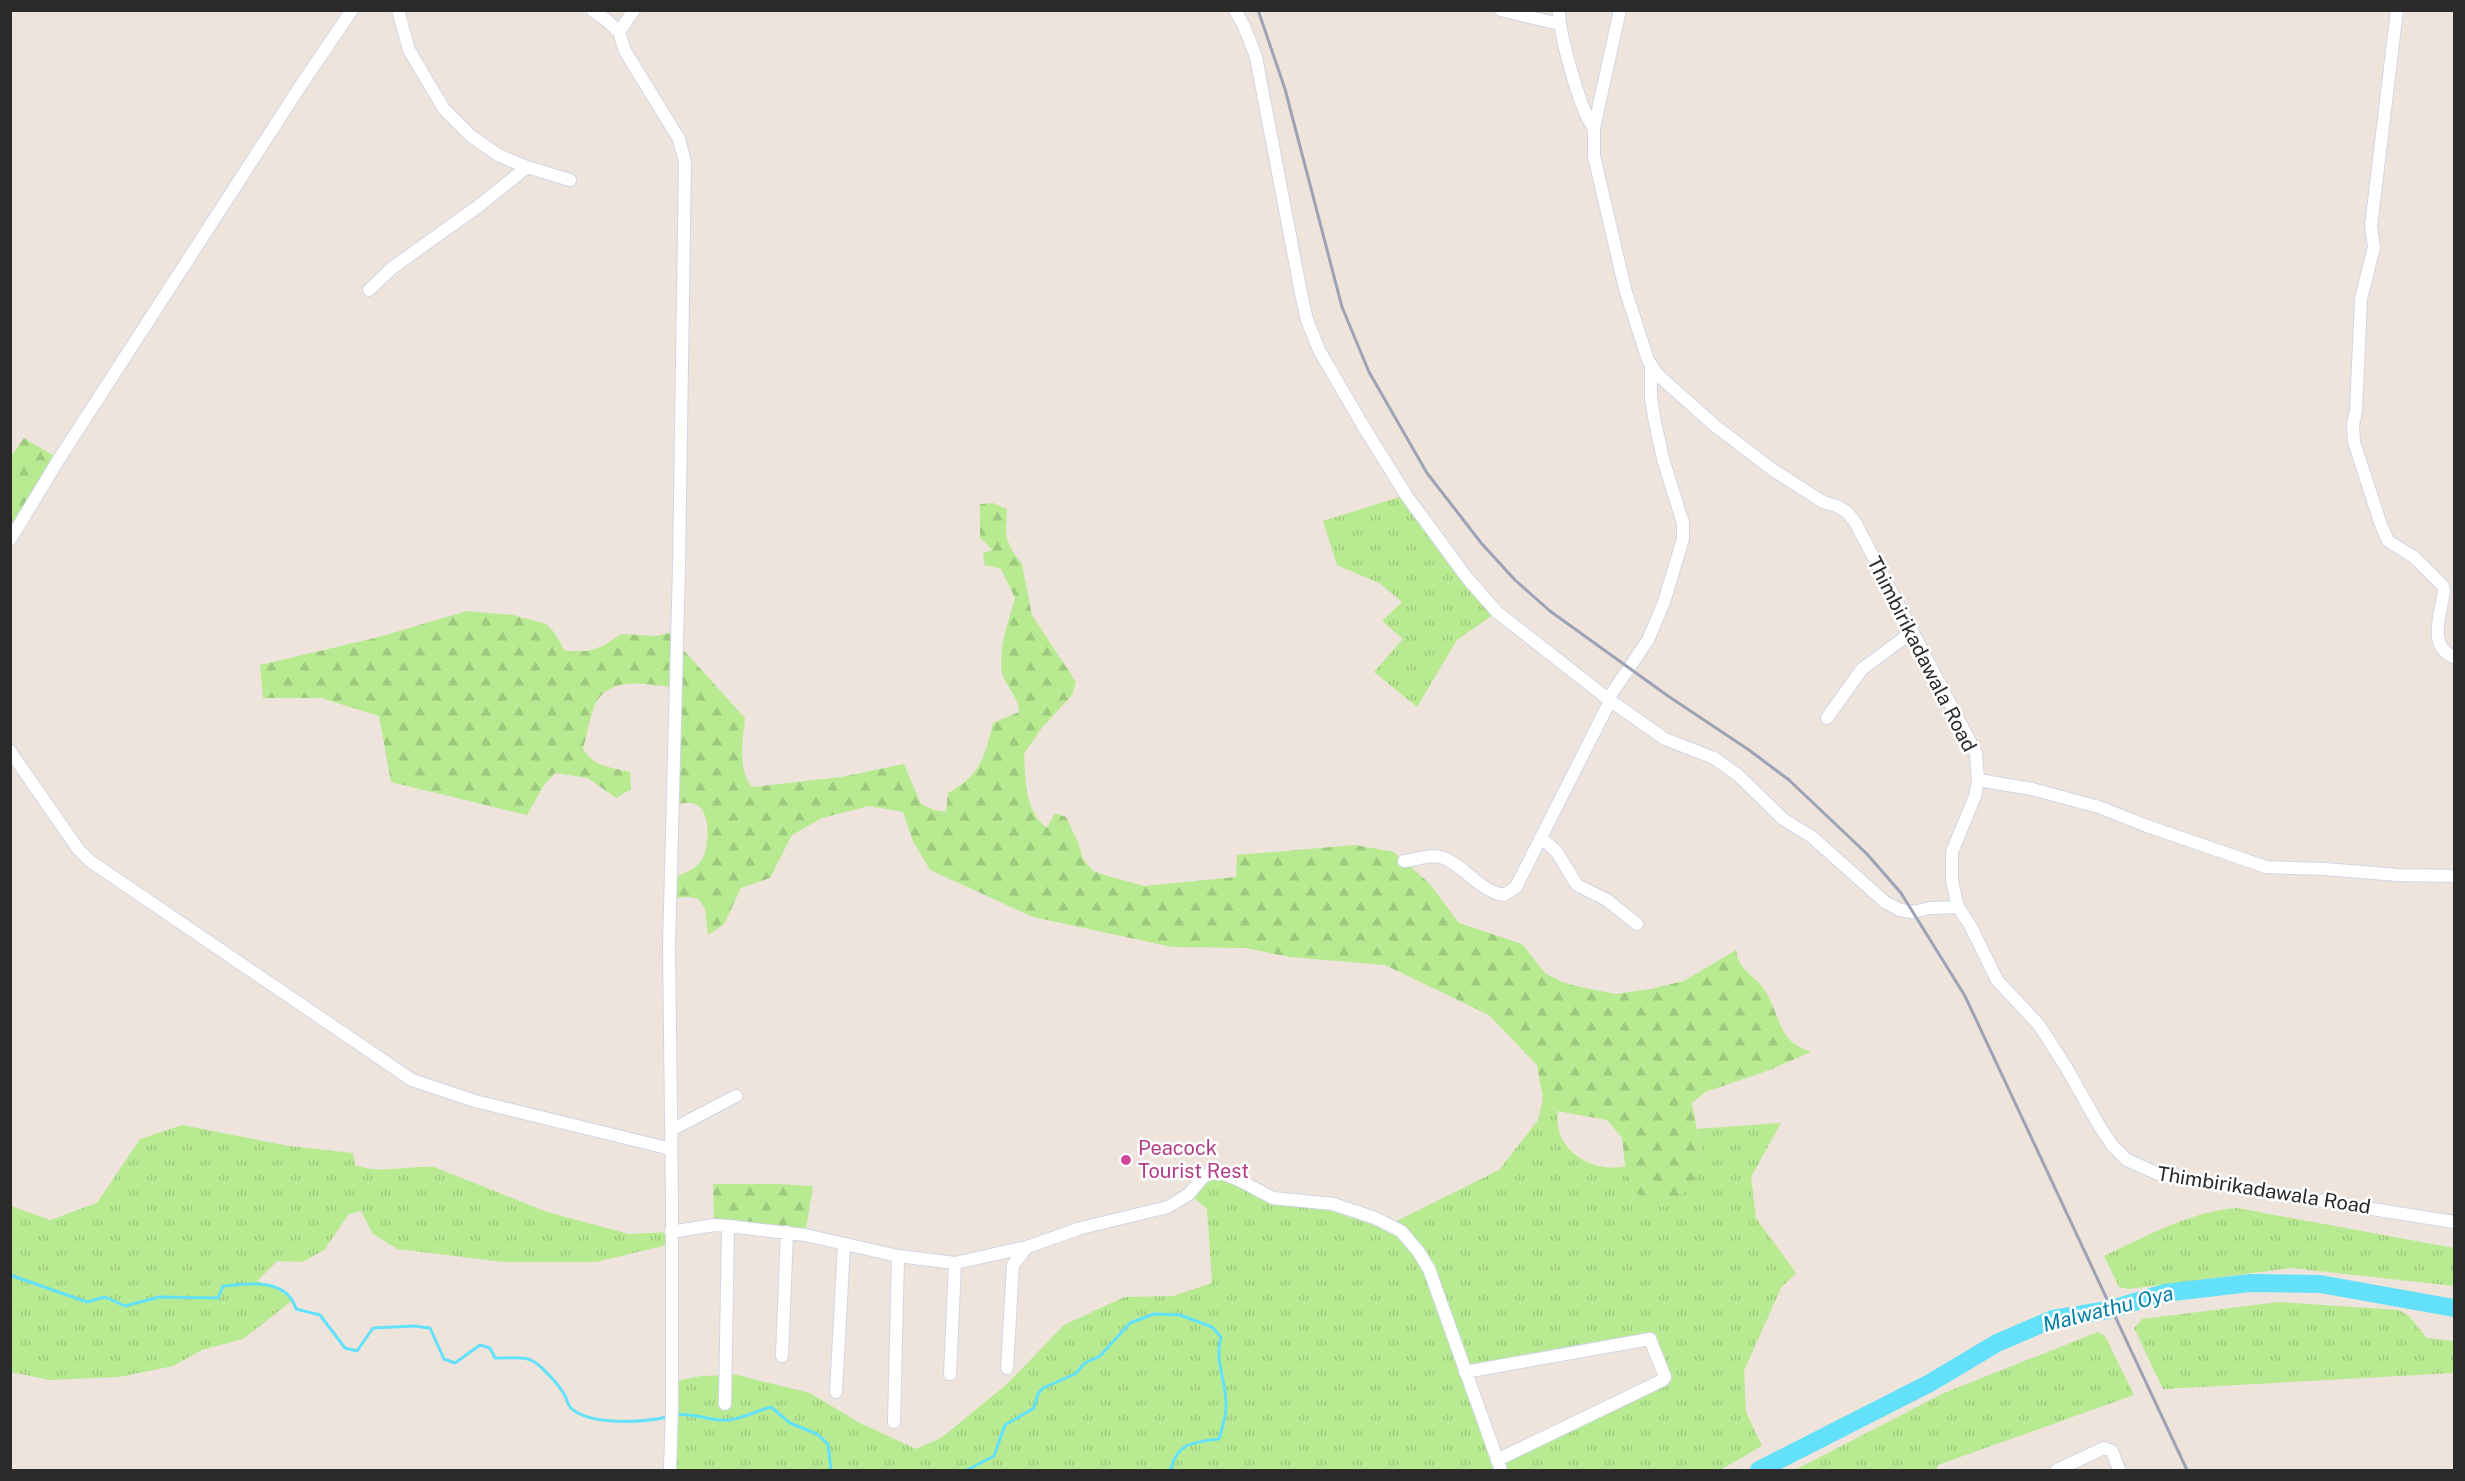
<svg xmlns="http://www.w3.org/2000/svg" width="2465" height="1481" font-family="'Public Sans',sans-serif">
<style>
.grass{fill:url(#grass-tufts);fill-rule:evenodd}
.forest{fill:url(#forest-firs)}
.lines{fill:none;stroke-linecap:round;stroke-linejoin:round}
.stream{stroke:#63e1fb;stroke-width:3}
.river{stroke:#63e1fb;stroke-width:18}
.street-casing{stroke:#d0d6e5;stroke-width:14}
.street{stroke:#fff;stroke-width:12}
.rail{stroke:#9da3b7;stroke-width:3}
.hotel-dot{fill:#d1479c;stroke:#fff;stroke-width:2}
.labels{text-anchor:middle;stroke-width:5;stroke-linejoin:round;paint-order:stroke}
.street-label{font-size:20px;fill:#2a2a2a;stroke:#fff}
.hotel-label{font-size:20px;fill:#b23c85;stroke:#fff;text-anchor:start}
.water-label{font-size:21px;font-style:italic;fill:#007fa9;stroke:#fff}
</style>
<defs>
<pattern id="grass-tufts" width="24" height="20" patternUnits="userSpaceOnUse" patternTransform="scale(1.5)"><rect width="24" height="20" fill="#b8ea92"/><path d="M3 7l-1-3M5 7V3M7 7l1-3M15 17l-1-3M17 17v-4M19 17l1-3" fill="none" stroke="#9ec97e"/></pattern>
<pattern id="forest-firs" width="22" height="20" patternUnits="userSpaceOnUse" patternTransform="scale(1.5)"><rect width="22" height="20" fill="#b8ea92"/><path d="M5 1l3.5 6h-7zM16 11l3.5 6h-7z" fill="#9ec97e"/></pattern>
</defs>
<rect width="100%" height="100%" fill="#eee4db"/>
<!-- grass -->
<path class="grass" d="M1406,495L1497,612L1457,640L1417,707L1374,672L1403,639L1382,621L1402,602L1379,583L1337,565L1323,521Z
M1543,1099L1557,1111C1558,1117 1557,1125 1559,1131C1567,1158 1600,1173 1626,1166L1628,1190L1703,1163L1697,1129L1781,1123L1751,1177L1756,1218L1796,1273L1781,1288L1744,1371L1746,1412L1762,1446L1720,1470H670L671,1382L701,1376L737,1375L810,1393L858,1422L916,1449L941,1438L1006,1385L1064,1325L1124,1297L1173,1296L1212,1283L1207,1209L1189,1194L1211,1173L1296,1201L1389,1225L1499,1170L1538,1120ZM1650,1339L1665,1377L1497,1460L1465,1372Z
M182,1125L289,1146L353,1153L355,1165C381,1175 407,1165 434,1167L547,1212L629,1234L671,1232V1244L596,1262H504L397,1249L373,1234L361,1211L349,1214L324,1250L303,1262L277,1261L257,1281L272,1286L293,1300L243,1339L202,1350L173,1366L119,1377L49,1380L11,1372V1206L50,1220L97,1203L140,1139Z
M2237,1208L2454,1248V1286L2291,1268L2129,1289L2119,1287L2104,1256C2145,1237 2191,1211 2237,1208Z
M2279,1302L2399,1310L2409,1316L2427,1338L2454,1341V1373L2163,1389L2134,1328L2142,1319Z
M2098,1332L2105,1336L2134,1395L1938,1465L1936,1470H1795L1944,1393Z"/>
<!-- forest -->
<path class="forest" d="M24,438L59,459L11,532V457Z
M993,503L1007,509L1006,537L1013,552L1022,564L1032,615L1076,682L1072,695L1041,729L1024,754C1026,781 1024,810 1047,828L1055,813L1066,817L1078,842L1083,859L1093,871L1111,877L1144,886L1236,877L1237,855L1355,845L1394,852L1430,884L1459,923L1522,944L1545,973L1562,982L1580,987L1616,994L1651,989L1684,981L1736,950C1739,973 1757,975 1767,994C1775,1008 1778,1024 1787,1037C1793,1044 1802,1049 1811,1052L1767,1071L1705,1092L1692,1103L1703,1163L1689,1189L1665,1207L1628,1190L1622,1138L1607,1120L1557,1111L1543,1099L1537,1065L1489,1015L1385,965L1290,957L1246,948L1172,947L1033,917L930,870L913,841L903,812L869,806L822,818L792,835L770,878L741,888L724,924L708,935L705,909L699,899L690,897L670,898V879C682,875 699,868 704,856C709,842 711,810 695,804C688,802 678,804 671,804L675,688C650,685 617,676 599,698C590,710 588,734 583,748C592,767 611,767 630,772L631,789L616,798L588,778L555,773L544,785L527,815L391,782L379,716L321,698H263L260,665L379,637L467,611L513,615L546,624L554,632L565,651H587L603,646L621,634L657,636L677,631V643L745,718C743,741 737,768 752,787L841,777L904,764L921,804L934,810L946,812L948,793C980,776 985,757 993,723L1019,712C1018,695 1005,686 1002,673C998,649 1009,620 1015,598L1001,569L985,565L983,553L992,550L980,537V504Z
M713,1184H776L813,1186L805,1235L714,1225Z"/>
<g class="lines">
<!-- stream -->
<path class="stream" d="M10,1275L87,1302L105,1297L125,1306L159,1297L218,1298L223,1286C248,1283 287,1278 296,1309L320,1315L345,1348L357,1351L373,1328L414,1326L430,1328L444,1359L455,1363L480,1345L490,1348L495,1358C505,1358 518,1357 528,1359C538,1361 559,1385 564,1394C567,1398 567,1404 570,1407C587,1426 648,1423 670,1416
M676,1415C693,1412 711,1422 729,1420C743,1418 757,1411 771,1407L790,1423L817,1434L828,1444L831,1470
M967,1470L994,1456L1005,1425L1034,1408L1038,1394L1043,1388L1075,1374L1085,1363L1100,1356L1130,1323L1154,1314L1180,1315L1212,1327L1221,1337C1214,1362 1227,1382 1226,1407C1226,1418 1222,1428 1219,1439C1195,1442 1178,1442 1171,1468L1173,1470"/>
<!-- river -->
<path class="river" d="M1759,1470L1930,1383L1997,1343L2053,1319L2108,1310L2164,1293L2250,1283L2320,1284L2454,1308"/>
<!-- street casing -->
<g class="street-casing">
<path id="street" d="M398,10L409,50L444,109L471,136L498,155L527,167L570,180
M592,10L605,19L619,32L625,51L679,139L685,162L679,566L669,946L672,1201V1408L670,1470
M1235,10L1244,26L1256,57L1301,293L1307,320L1319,350L1362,424L1406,495L1468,579L1497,612L1608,699L1665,739L1714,758L1738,775L1783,819L1812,837L1885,902L1900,910L1913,912L1930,908L1958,907
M1501,10L1559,24
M1559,10C1559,33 1580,111 1594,128
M1620,10L1594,128V156L1625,289L1648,360L1658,375L1714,425L1773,470L1823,502L1837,506L1847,512L1855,522L1976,753L1978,780L1975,796L1952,852V881L1958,907L1970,925L1997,980L2039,1025L2066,1067L2100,1127L2112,1145L2127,1160L2163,1176L2454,1222
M2397,10L2371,226L2374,247L2361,299L2356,411L2353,425L2354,442L2380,522L2388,541L2414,557L2443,586L2444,590C2441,614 2427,647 2454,657
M619,32L634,10
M369,290L392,268L480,205L527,167
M10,540L59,459L303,82L352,10
M1608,699L1648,640L1664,602L1683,539V523L1663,459L1654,417L1651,398V365
M1827,718L1862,669L1912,632
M10,751L78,849L90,861L412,1080L475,1101L671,1149
M1978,780L2032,789L2099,807L2147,826L2266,867L2325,869L2398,875L2454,876
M1541,838L1556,851L1577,885L1607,900L1637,924
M1404,861C1418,860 1433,852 1446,859C1467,869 1480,891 1504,895L1516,887L1610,701
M671,1130L736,1096
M671,1232L714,1225L728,1226L805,1235L898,1256L955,1263L1027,1247L1081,1228L1168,1207L1189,1194L1204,1176L1211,1173L1224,1174L1239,1180L1273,1198L1333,1204L1375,1218L1401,1231L1418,1251L1429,1269L1501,1470
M782,1356L787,1232
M1007,1368L1013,1265L1027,1247
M1465,1372L1650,1339L1665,1377L1663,1380L1497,1460
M950,1374L955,1263
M836,1392L844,1245
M725,1404L728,1226
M894,1422L898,1256
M2057,1470L2104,1448L2112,1451L2119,1470"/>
</g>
<!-- street -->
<use href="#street" class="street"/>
<!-- rail -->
<path class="rail" d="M1258,10L1285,89L1342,307L1369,372L1427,473L1482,544L1515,580L1550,611L1668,696L1749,750L1789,780L1867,854L1901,893L1965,996L2187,1470"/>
</g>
<!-- markers -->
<circle class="hotel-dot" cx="1126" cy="1160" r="6"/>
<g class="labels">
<!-- street labels -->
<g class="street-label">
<text transform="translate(1922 654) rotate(63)" y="7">Thimbirikadawala Road</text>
<text transform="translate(2264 1190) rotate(9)" y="7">Thimbirikadawala Road</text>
</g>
<!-- hotel labels -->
<g class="hotel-label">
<text x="1138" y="1155">Peacock<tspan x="1138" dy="23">Tourist Rest</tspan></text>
</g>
<!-- water labels -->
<g class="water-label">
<text transform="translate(2108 1309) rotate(-14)" y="7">Malwathu Oya</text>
</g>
</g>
<!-- border -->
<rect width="2465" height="1481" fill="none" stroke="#2a2a2a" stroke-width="24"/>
</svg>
